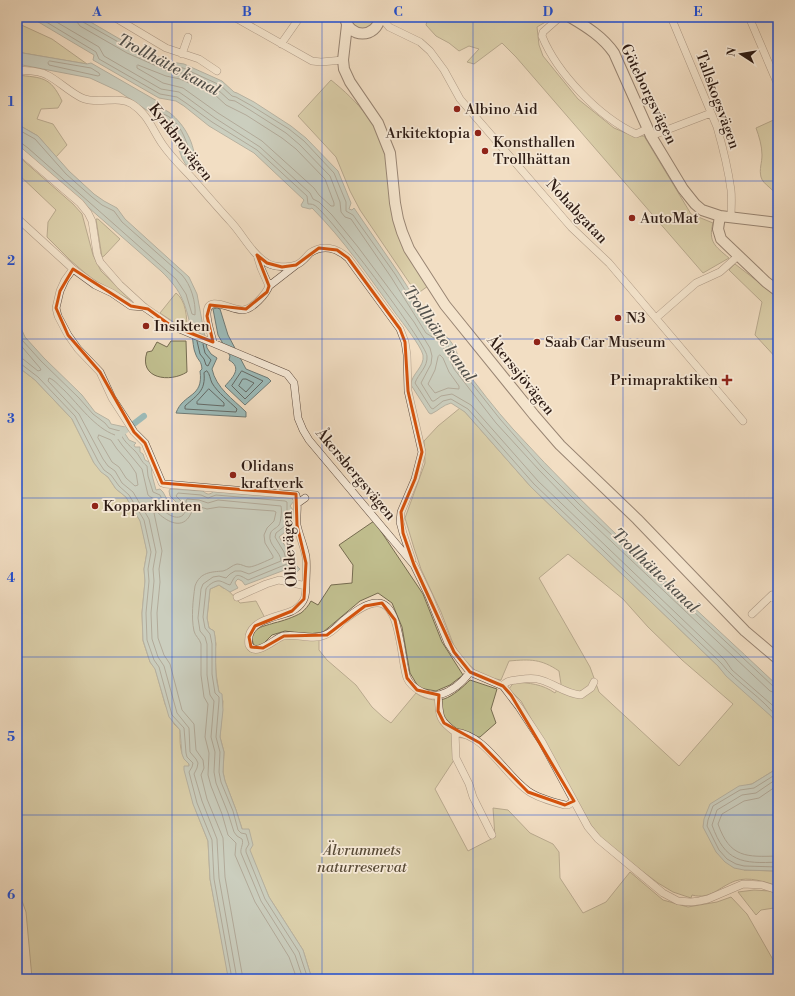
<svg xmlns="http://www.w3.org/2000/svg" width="795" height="996" font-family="'Libre Bodoni',serif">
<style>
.green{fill:#c1bf8f;stroke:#766c51;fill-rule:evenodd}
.water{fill:#9cbbb9;stroke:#6f7b77}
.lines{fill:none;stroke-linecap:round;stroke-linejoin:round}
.shore{stroke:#646a66;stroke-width:1}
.canal{stroke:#9cbbb9;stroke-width:6}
.street-casing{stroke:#5e4b3f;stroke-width:8}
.secondary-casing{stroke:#2c1a13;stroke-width:12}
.street{stroke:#f7ead8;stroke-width:7}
.secondary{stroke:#f7ead8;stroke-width:10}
.marked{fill:none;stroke:#d5530d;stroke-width:3;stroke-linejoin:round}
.grid{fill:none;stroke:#1d4ed8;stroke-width:1;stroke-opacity:0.55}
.poi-dot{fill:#8f2418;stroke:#f7ead8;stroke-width:1.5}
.labels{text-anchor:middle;stroke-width:3.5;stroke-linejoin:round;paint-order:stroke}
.street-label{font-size:15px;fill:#2c1a13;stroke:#f7ead8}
.poi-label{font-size:15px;fill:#2c1a13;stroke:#f7ead8;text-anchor:start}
.park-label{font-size:15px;font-style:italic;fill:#594c38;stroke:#f7ead8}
.water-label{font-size:16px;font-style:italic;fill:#53524d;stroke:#f7ead8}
.neatline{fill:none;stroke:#1d4ed8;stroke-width:1.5}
.grid-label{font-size:13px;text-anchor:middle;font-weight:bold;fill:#1d4ed8}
</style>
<rect width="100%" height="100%" fill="#f2dec3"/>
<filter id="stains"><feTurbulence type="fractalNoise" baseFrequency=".005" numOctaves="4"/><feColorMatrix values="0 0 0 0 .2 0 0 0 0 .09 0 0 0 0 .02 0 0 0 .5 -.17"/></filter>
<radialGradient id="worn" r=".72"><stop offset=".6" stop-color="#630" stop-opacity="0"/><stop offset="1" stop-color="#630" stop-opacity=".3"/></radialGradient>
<!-- green -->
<path class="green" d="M350,17H375C372,33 355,33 350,17Z
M428,17H554L537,27L539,45L543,56L578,99L614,128L633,136H644L691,214L713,223C708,242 715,246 729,258L703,273L516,57L502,43L474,64L467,62L479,49L469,46L459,51L449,43L436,36L426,25Z
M17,23L52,39L87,64L17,52Z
M17,75C42,78 50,76 62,101L58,108L41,109L37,119L53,124L67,145L56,157L38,136L17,124Z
M331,80C357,101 381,126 387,161C390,179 389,199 393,218C398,243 415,265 428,286L417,294L360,210L350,191L336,157L298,116Z
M778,118V198C775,189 763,185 761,177C759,169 762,163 762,155C762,146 759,136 756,128Z
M17,155L73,204L82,214L93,255L101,271L132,301L92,279L70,260L47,237L48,222L56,210L17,173Z
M96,219H98L120,239L104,256L102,257Z
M735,264L778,297V360L755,335L762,302L729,270Z
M176,293C186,300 187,318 187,329L178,325L160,313Z
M171,341H186L187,372C170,383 138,379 147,352L152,351L157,342L167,347Z
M17,366L35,380L72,419L94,463L105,475L108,477L116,489L126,497L141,522L147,552L144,569L145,581L142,613L143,641L150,662L155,668L165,704L174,724L180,730C180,742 179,755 189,764L196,811L208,841L210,879L229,979H31L32,978L26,912L17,887Z
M460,408L465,412L531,487L718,666C734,687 760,700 775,721L774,724L778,728V768L752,784L747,785L744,870L776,871L778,870V886C765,882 749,876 735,881C719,887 710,900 692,895L691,898L673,892L658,883L634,865L601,838L591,825L521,701L509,689L514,682C530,683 542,684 555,693L561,684L559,671C541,659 531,659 509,661L501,680L491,678L476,671L464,660L454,646L441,612L421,569L414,548L405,518L425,463L424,441L438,426ZM568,554L623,599L648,627L682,660L733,704L679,766L599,692L590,667L539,578Z
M374,521L423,594L442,642L463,675L450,685L436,691L419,688L410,673L402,627L392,603L378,593L360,601L322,633L304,634L285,631L272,635L262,645L254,646C247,628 262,627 274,623C283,621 294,617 301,613C305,610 309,605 311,601L318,605L331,585L352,583L353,565L339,545Z
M219,585L223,588L227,589L240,603L256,601L265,618L252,625L246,645L249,651C262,657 267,644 278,639C285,636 310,640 319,640V650L327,660L356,685L372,707L384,718L391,723L416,693C422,698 435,702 444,699C453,696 463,687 470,680L497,689L491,709L496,723L480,737L464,738L454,737V760L435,789L468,851L495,837L493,808L508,810L530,833L553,844L559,852L560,878L583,913L606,902L630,872L663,900L688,907L717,902L731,897L747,914L776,965L778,979H312L303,950L269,897L249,850L236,810L225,781L223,772L224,752L220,737L223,701L219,693L216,673L215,652L216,644L214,631L209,628L207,618L210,589Z
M754,890L770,891L778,895V913L774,908L761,910L756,915L738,892Z"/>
<!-- water -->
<path class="water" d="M30,17H82L130,45L171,62L184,64L222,81L234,92L237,93L254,102L291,126L306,138L338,171L351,203L349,209L352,210L354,208L398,272L434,328C444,332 452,341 456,351C459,356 459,361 462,365C478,387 495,409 513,429C596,520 689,602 778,686V728L774,724L775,721L772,717L726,676L718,666L531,487L465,412L451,403C443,405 438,411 431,414L429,413L411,385C411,374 425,367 423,355C421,346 402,322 396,314C369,277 344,240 312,208L310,209L302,207L301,205L304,200L254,153L209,126L184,106L176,101L159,98L93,60L94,55Z
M17,52L87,64L91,63L157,101C158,109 165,109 170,113C185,125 195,144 195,163L186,165L182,158L178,147L158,120L148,111L118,91L90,78L17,64Z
M17,124L38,136L69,171L94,194L104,201L117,208L125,219L189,277L197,294L207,348L211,354L217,358L212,369C216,388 233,399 246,412V417L176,413C183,393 204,398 200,371L202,369C201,360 199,362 196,355C193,349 193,340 192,334C186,305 183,292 161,271L17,145Z
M217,308L220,309L228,335L246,369L268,378L271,381L245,405L225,386C232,378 243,368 229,360L230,356L218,335L213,309Z
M17,319L25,337L44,358L82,395L95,412L109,420L111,424L125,427L124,432L129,440L136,443L134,445L135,447H140V452L143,454L145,460L151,463L152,475L156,490L160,489L163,492L169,503L177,509V503L170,496L169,491L170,489L203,491C207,495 210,495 214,491L294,496L292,499L294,501L290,506L293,510L291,512L292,516L289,521L290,528L279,537L288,550L290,560L300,569L297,572L290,568L245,585L242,581L238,579L236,581L235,583L238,588L230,592L219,585L210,589L207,618L209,628L214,631C217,645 215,659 216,673C216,680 218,686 219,692L222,694L223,710L220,737L224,752L223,772L225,781L236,810L242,829H249L253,845L250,850L269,897L303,950L312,979H229L228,977L210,879L208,841L193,804L184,770V766H189V764L184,759L182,754L180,730L169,717L155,669L150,662L143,640L142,613L145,581L144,569L147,552L140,521L126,497L116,489L108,477L101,472L94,463L72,419L35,380L17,366Z
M778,768V870L776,871L744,870L734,868L725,862L716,852L703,827L704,819L710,804L739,786L752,784Z"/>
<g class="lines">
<!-- shore -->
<path class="shore" d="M38,17L96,52L99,59L160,94L177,97L186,103L212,122L257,150L307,196L308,204C310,204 312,204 314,205C326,210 426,343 427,356C428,367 418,374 415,383L431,408L433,409L443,401L451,399L468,409L534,484L721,663C737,684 763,697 778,719
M48,17L99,47L104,56L161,89L179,92L189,99L215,118L260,147L310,193L313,199L319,202L332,215L358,247L414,322L430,348L432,356L431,364L421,383L432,401H434L441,396L452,394L471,405L538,481L725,660L732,670L778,710
M76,17L77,22L80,26L127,53L168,71L182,73L217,89L229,100L235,101L250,110L286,133L300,145L330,176L340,202L341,212L345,217L351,219L391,277L426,333L437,340L443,347L448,355L454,369L496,423L539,470L578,510L770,691L778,694
M81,17L83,22L129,48L169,66L183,68L220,85L232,96L236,97L252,106L289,129L304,141L334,173L346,202V211L353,215L395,274L430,330L440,336L447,344L453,353L458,366L500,419L542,467L581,506L774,687L778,689
M50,61L91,68L99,73L100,75L98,76L49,65L48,63Z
M138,65L166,76L180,79L214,94L226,105L246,115L282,138L296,149L325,179L334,203V206H331L319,195L314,188L262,141L218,113L183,88L163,83L137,68V66Z
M163,114C180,119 187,142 191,157L190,160L187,159L182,145L161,117V115Z
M17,129L35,139L66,174L92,197L102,205L114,211L122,222L182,275C191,285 196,302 195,315L192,314L186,294L176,279L28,148L20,142H17
M17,331L22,340L41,361L79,398L93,414L105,423L109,428L120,431C122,440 129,445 135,451C140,456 141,462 147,466L148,476L153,492L160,495C163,502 169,513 178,512L181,509V501L176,496L178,493L201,495L208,498L216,495L285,501L287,502V516L285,520V526L276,533L275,537L284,552L287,564L248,580C235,572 236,575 230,585C226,584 224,582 220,581C215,580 208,585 206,589L203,617L205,628L210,634L212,644V674L215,693L219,697V701L216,737L220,752L219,772L221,782L233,811L238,830L241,833L246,834L249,844L246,849V852L265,899L299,952L308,979
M17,341L40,368L41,370L38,371L23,359L17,358
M197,341L200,354L204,359L206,365L208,366L211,360L205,353L203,344
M440,355L443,358L449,372L459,386V389L448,388L435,393L428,384L435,370L438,357Z
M17,363L21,364L38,377L75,416L98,461L104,470L111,475L119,486L129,495L144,520L151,552L148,569L149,581L146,613L147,640L154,660L159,667L172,715L184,728L186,753L187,757L193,763L192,767L189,772L197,803L212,840L214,879L232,979
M207,371C210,374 210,379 212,383C218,393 229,401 237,409L236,412L185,409V406C197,395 206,391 204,373Z
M242,371L263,381L245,399L232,386Z
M243,379H246L254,383L246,392L239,386Z
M209,389L224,403V406L197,404V402Z
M99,435L111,440L117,449L130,464L136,473L138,485L135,486L126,478L119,467L112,462L98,438Z
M778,773L754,788L740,790L713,806L708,820L707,826L719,850L727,859L736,864L744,866L778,867
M778,778L756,793L742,795L717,810L712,825C725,862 742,864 778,862
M778,785L759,798L744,801L722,814L718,824C730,858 746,857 778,856
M237,979L219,878L217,839L202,801L194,774L197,768L198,763L196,759L190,752L189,728L177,713L164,666L158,657L152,639L151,613L154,581L153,569L156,552L149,519L133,492L122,483L115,471L108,466L103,459L79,414L48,381L49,378C55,380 59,386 64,390C79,405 95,428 115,435L122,445L142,469L148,495C151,498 154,498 156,500C159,502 160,507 163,510C176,522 188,519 186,501L187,499L199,500L208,503L218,500L281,506C282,510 281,522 279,525C276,529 271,529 270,535C268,545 281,552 281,561L249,574L241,571H235L230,574L226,578L219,576L213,577L203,584L201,589L198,618L200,631L205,637L207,644V675L210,695L214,701L211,737L215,752L214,772L216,783L228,813L234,832L237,836L242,839C244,844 240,848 241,853L261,901L295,955L303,979
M243,979L225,877L223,838L207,799L201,775L204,768L203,760L196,750L194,724L182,710L170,664L164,655L158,638L157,613L160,582L159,569L162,551L154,513L157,512C165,520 180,530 189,517C192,513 192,508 194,505L207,509L219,507L274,511L276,512L274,521L267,528L264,535L265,543L273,556V558C268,560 254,567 249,567C245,567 242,564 237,564C232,565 228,570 223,571C211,572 200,572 195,586C193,600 191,617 194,631C195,636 200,639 201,644V675L204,697L208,704L205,737L209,753L208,775L211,786L222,814L228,835L236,843L235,855L255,902L289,957L297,979"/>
<!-- canal -->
<path class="canal" d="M118,436L144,416"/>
<!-- street casing -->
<g class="street-casing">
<path id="street" d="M114,17L166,48L199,59L217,71
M234,17L312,61L321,62L343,60
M381,17L389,27L420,42L430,51L444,70L460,99L571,227L609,263L743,421
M560,17L543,32L542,36C557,73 599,117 636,134L647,129
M671,17L717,127C723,148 728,168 731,190C732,199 731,209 731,218
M749,17L778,85
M281,44L300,17
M182,54L188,37
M17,70C27,71 38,70 47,75C59,81 69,92 82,98C98,105 118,95 132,104C148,114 153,131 163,145C172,158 183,168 193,179C206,194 218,208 231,222C243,235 252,254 267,263C273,267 289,268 296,265C302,263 306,257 310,253C323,244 337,248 348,258L400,329L405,342L407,355L408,391L422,452L415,479L401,512L400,522L403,533L412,560
M651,136L711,113
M17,149L80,203L88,213L92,221L97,254L100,262L120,285L144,307L170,325L287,374L294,383L298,418L303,430L309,440L414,565L429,596L448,643L454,652L470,672L503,686L519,707L542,742L588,827L598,839L663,893L678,901L691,902L699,901L708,899L743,884L762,885L778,890
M17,218L73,269L95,285L112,293L131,306L144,307
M257,255L261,268L269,286L296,265
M73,269L65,280L60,291L56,308L58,316L68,335L78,349L100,372L112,398L134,432L145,443L162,483L165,484L296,495C299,505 296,514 297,525C299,535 304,546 306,557C307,566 306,575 306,584C306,590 306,597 303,601C300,606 296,609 292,611C278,617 253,619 249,636C249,639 248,643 249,645C256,658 275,638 283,636C297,633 311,641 325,635C333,632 338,625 344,620C353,613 367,602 378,603C401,603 401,663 407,678C410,685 416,689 422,692C428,695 433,696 439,695C453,691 462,683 470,672
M656,318L696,283L720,272L738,256
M213,342C211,333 207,323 207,314C207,293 232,311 243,310C253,309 266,294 269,286
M298,503L305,498
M237,597L266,584L279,580L306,586
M752,614L772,595L778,602
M503,686C506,681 510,681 516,680C524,679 533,677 541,680C555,684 566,694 581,695L591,688L594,682
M438,695C440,715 437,719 455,732L456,758L469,784L473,797L492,835
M455,732C486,735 504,774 528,791C538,798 553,802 565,805H568L574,801"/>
</g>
<!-- secondary casing -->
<g class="secondary-casing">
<path id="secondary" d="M345,17C348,39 377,39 380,17
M570,17C587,27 603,37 614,53L651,136L683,189L695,204L702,210L720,216L778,223
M347,25L343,60L344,69L350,82L378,123L390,153L395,203L398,219L402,232L409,249L445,305L534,415L560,445L637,519L745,631L778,659
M720,216L718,229L721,239L766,282L778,291"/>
</g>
<!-- street -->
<use href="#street" class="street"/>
<!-- secondary -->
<use href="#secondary" class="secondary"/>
</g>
<!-- marked area -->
<path d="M0 0H795V996H0ZM319,248L337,250L348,258L400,329L405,342L408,391L422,452L415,479L401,512L403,533L414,565L454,652L470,672L503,686L511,695L574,801L565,805L528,792L480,743L444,723L438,711L439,695L417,690L407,678L395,620L382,603L365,606L327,635L284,636L263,648L251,647L249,637L255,626L292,611L304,599L306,563L297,525L296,494L162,483L145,443L134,432L100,372L68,335L56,308L60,291L73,269L131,306L148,309L170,325L213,342L207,316L210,305L246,309L267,292L269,286L257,255L267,263L282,267L296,265Z" fill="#f2dec3" fill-opacity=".55" fill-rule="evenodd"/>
<path class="marked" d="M319,248L337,250L348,258L400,329L405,342L408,391L422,452L415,479L401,512L403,533L414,565L454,652L470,672L503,686L511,695L574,801L565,805L528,792L480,743L444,723L438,711L439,695L417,690L407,678L395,620L382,603L365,606L327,635L284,636L263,648L251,647L249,637L255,626L292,611L304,599L306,563L297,525L296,494L162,483L145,443L134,432L100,372L68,335L56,308L60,291L73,269L131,306L148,309L170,325L213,342L207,316L210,305L246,309L267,292L269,286L257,255L267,263L282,267L296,265Z"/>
<!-- grid -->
<path class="grid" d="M172,17V979M322,17V979M473,17V979M623,17V979M17,181H778M17,339H778M17,498H778M17,657H778M17,815H778"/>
<!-- markers -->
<g class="poi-dot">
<circle cx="457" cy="109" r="4"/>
<circle cx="478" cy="133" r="4"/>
<circle cx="485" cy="151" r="4"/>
<circle cx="632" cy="218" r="4"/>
<circle cx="618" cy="318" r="4"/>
<circle cx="146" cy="326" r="4"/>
<circle cx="537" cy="342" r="4"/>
<path d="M725 374h4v4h4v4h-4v4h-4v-4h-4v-4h4z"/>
<circle cx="233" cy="475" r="4"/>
<circle cx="95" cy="506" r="4"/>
</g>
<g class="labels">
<!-- street labels -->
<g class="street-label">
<text transform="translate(649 94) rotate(64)" y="5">Göteborgsvägen</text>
<text transform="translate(718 100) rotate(70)" y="5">Tallskogsvägen</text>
<text transform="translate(181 142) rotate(52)" y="5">Kyrkbrovägen</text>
<text transform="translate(577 211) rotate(47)" y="5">Nohabgatan</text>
<text transform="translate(521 375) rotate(51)" y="5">Åkerssjövägen</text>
<text transform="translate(356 474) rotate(50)" y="5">Åkersbergsvägen</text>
<text transform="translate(289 549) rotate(-94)" y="5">Olidevägen</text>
</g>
<!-- poi labels -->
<g class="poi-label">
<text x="465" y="114">Albino Aid</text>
<text x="470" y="138" text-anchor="end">Arkitektopia</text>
<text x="493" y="147">Konsthallen<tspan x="493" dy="17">Trollhättan</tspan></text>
<text x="640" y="223">AutoMat</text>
<text x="626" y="323">N3</text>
<text x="154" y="331">Insikten</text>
<text x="545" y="347">Saab Car Museum</text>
<text x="718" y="385" text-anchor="end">Primapraktiken</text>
<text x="241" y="471">Olidans<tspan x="241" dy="17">kraftverk</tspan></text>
<text x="103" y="511">Kopparklinten</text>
</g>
<!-- park labels -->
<g class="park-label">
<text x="362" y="855">Älvrummets<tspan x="362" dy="17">naturreservat</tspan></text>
</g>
<!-- water labels -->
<g class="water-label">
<text transform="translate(169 64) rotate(28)" y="6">Trollhätte kanal</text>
<text transform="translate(440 333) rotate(55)" y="6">Trollhätte kanal</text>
<text transform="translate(656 570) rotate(44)" y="6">Trollhätte kanal</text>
</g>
</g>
<!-- margin -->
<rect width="795" height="996" fill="none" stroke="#f2dec3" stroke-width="44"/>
<!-- north arrow -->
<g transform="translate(741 54) rotate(282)" stroke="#f7ead8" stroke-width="3" paint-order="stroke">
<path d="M0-3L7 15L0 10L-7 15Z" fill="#2c1a13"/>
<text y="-6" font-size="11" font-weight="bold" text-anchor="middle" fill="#2c1a13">N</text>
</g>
<rect x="22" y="22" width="751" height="952" class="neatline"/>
<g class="grid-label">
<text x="97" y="16">A</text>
<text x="247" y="16">B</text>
<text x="398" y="16">C</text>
<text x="548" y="16">D</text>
<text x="698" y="16">E</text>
<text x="11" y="106">1</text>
<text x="11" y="265">2</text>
<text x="11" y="423">3</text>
<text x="11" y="582">4</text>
<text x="11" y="741">5</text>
<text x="11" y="899">6</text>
</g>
<rect width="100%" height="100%" filter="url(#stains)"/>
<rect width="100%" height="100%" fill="url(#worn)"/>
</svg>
